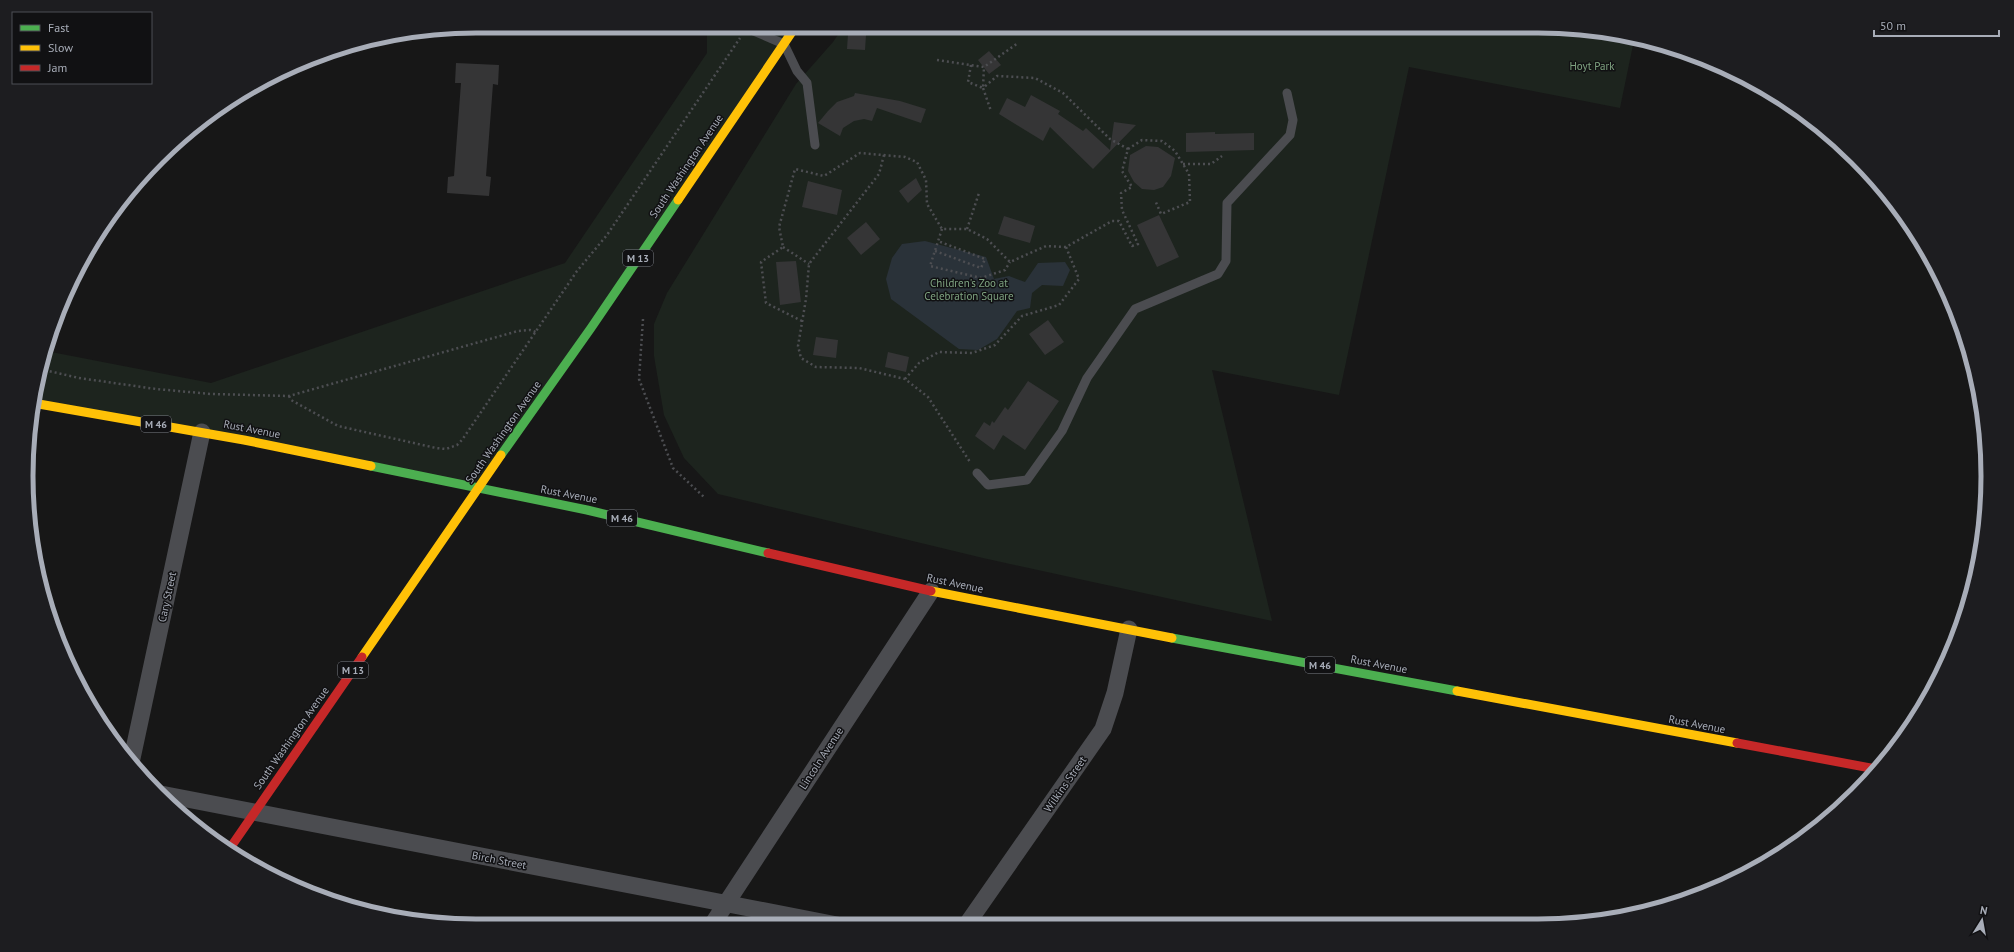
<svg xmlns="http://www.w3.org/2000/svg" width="2014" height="952" font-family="'PT Sans',sans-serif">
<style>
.green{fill:#1d241e}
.water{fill:#2a3239}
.building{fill:#353536}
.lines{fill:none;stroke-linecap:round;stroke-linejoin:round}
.path{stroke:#4d4e52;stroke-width:2.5;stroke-dasharray:2 3;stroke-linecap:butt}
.lane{stroke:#4b4c50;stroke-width:9}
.street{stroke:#4b4c50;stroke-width:17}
.fast{stroke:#4caf50;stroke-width:9}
.slow{stroke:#ffc107;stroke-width:9}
.jam{stroke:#c62828;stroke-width:9}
.labels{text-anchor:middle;stroke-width:3;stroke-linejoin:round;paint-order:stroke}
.shield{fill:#111113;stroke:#7b7e86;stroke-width:1}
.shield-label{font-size:10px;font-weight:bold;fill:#a8adb8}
.park-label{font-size:11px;fill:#7fa381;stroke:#111113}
.street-label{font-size:11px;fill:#a8adb8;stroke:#111113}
.rim{fill:none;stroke:#a8adb8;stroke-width:5}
</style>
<rect width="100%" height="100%" fill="#171717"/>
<!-- green -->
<path class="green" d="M707,26H796L478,488L33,403L35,388L46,351L211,383L565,263L707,53Z
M844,26H1538L1626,35L1703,58L1633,45L1620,108L1409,67L1339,395L1212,370L1272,621L983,558L718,494L684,458L664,415L654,356V324L667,293L796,84L833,42Z"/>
<!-- water -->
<path class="water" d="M925,241L986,257L994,279L1009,276L1025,282L1038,263L1065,262L1070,270L1063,286L1042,285L1032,293L1030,308L1017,311L997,339L978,350L959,349L891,299L886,279L892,258L902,244Z"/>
<!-- building -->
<path class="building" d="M848,34L866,35L865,50L847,49Z
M989,51L1001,65L989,74L978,60Z
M456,63L499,65L498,85L493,84L486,176L491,177L489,196L447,193L448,177L454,176L461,83H455Z
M855,93L900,101L926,109L921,123L877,108L872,121L864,119L854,121L843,128L840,136L818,123L828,111L837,102L854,96Z
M1031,95L1060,111L1058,114L1083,131L1086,128L1110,150L1114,122L1136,125L1093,169L1050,127L1043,141L999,114L1007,98L1025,107Z
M1215,132V134L1254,133V150L1186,152V133Z
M1146,146L1158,147L1175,158L1171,176L1163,187L1154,190L1142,189L1134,182L1128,171L1130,155Z
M916,178L922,190L908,203L899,191Z
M808,181L842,190L837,215L802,207Z
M1159,215L1179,257L1157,267L1137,225Z
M1004,216L1035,226L1030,243L998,234Z
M866,222L880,239L861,255L847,238Z
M796,261L801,302L780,305L776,262Z
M1048,320L1064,342L1045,355L1029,334Z
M816,337L838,340L836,358L813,355Z
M888,352L909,357L906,372L885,367Z
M1028,381L1059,401L1025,450L1003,435L994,450L975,436L984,422L990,426L992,421L994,423L1005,407L1008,410Z"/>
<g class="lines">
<!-- path -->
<path class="path" d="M937,60L984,67L1018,43
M971,65L968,82L983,88L984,67
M1128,149L1142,140L1162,141L1175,151L1189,174L1190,202L1161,214L1155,200
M884,155L879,174L809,264L806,299L798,346L801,358L816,367L859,368L905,379L928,397L970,462
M1183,164H1211L1222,156
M942,229L930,266L981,278L1005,270L1010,262
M967,229L979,193
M783,247L809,264
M935,251L981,268L985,259L938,241
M643,319L639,379L673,468L705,498
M802,321L766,303L761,262L783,247L779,227L795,169L824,176L860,153L905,157L917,162L926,180L927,204L942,229H967L987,239L1010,262L1046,246L1066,247
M40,369L79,378L156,389L211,394L289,396L518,331L530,330L536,332
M905,379L919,363L939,352L972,353L995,345L1022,316L1059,305L1079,279L1066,247L1112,221H1119L1132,246L1138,244L1122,210L1121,193L1132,187L1122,171L1128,149L1110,139L1063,93L1035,78L997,76L983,88L991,111
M289,396L291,400L338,426L436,448L446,449L457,445L462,440L577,271L607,235L740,38"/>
<!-- lane -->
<path class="lane" d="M742,26L784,44L797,71L807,83L815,145
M977,473L988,485L1027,480L1062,431L1087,378L1135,309L1218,274L1226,261L1227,203L1290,135L1293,120L1287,93"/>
<!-- street -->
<path class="street" d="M131,763L202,432
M161,794L837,925
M967,924L1103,729L1115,693L1129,629
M712,925L931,591"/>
<!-- fast -->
<path class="fast" d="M501,455L591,328L678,200
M371,466L587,510L768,553
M1172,638L1457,691"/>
<!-- slow -->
<path class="slow" d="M678,200L796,26
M33,403L244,440L371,466
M931,591L1172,638
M362,657L501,455
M1457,691L1737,743"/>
<!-- jam -->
<path class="jam" d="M768,553L931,591
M1737,743L1876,769
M228,851L362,657"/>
</g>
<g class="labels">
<!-- shield labels -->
<g class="shield">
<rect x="623" y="250" width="30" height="16" rx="3"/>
<rect x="141" y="416" width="30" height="16" rx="3"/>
<rect x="607" y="510" width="30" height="16" rx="3"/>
<rect x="1305" y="657" width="30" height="16" rx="3"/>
<rect x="338" y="662" width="30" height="16" rx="3"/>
</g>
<g class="shield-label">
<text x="638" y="262">M 13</text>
<text x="156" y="428">M 46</text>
<text x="622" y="522">M 46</text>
<text x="1320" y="669">M 46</text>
<text x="353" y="674">M 13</text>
</g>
<!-- park labels -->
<g class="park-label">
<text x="1592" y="70">Hoyt Park</text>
<text x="969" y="287">Children's Zoo at<tspan x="969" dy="13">Celebration Square</tspan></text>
</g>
<!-- street labels -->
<g class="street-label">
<text transform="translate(686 166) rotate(-56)" y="4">South Washington Avenue</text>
<text transform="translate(252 429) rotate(11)" y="4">Rust Avenue</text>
<text transform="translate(503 432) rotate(-55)" y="4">South Washington Avenue</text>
<text transform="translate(569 494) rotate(11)" y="4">Rust Avenue</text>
<text transform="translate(955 583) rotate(12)" y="4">Rust Avenue</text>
<text transform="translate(167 597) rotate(-78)" y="4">Cary Street</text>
<text transform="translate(1379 664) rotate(11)" y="4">Rust Avenue</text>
<text transform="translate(1697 724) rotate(11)" y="4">Rust Avenue</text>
<text transform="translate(291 738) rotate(-55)" y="4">South Washington Avenue</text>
<text transform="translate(821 758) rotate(-57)" y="4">Lincoln Avenue</text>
<text transform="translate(1065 784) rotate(-55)" y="4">Wilkins Street</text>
<text transform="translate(499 860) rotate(11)" y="4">Birch Street</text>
</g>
</g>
<!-- crop -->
<path d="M0 0H2014V952H0ZM476 33H1538A443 443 0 0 1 1981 476V476A443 443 0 0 1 1538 919H476A443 443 0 0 1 33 476V476A443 443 0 0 1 476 33Z" fill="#1d1d20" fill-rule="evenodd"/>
<path class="rim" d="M476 33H1538A443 443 0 0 1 1981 476V476A443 443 0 0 1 1538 919H476A443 443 0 0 1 33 476V476A443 443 0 0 1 476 33Z"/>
<!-- legend -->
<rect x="12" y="12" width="140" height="72" fill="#111113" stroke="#4d4f55"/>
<rect x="20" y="25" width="20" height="6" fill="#4caf50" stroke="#4d4f55"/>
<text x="48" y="32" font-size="12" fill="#a8adb8">Fast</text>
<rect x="20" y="45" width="20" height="6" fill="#ffc107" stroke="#4d4f55"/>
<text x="48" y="52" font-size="12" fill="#a8adb8">Slow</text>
<rect x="20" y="65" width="20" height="6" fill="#c62828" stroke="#4d4f55"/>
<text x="48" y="72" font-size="12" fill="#a8adb8">Jam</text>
<!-- north arrow -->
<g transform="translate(1982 920) rotate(11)" stroke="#111113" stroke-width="3" paint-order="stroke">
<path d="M0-3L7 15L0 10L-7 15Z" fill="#a8adb8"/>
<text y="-6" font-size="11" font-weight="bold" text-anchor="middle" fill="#a8adb8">N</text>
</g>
<!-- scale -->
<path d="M1874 30v6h125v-6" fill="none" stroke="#a8adb8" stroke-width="2"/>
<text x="1880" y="30" font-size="12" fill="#a8adb8" stroke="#111113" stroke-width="3" paint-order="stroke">50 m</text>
</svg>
